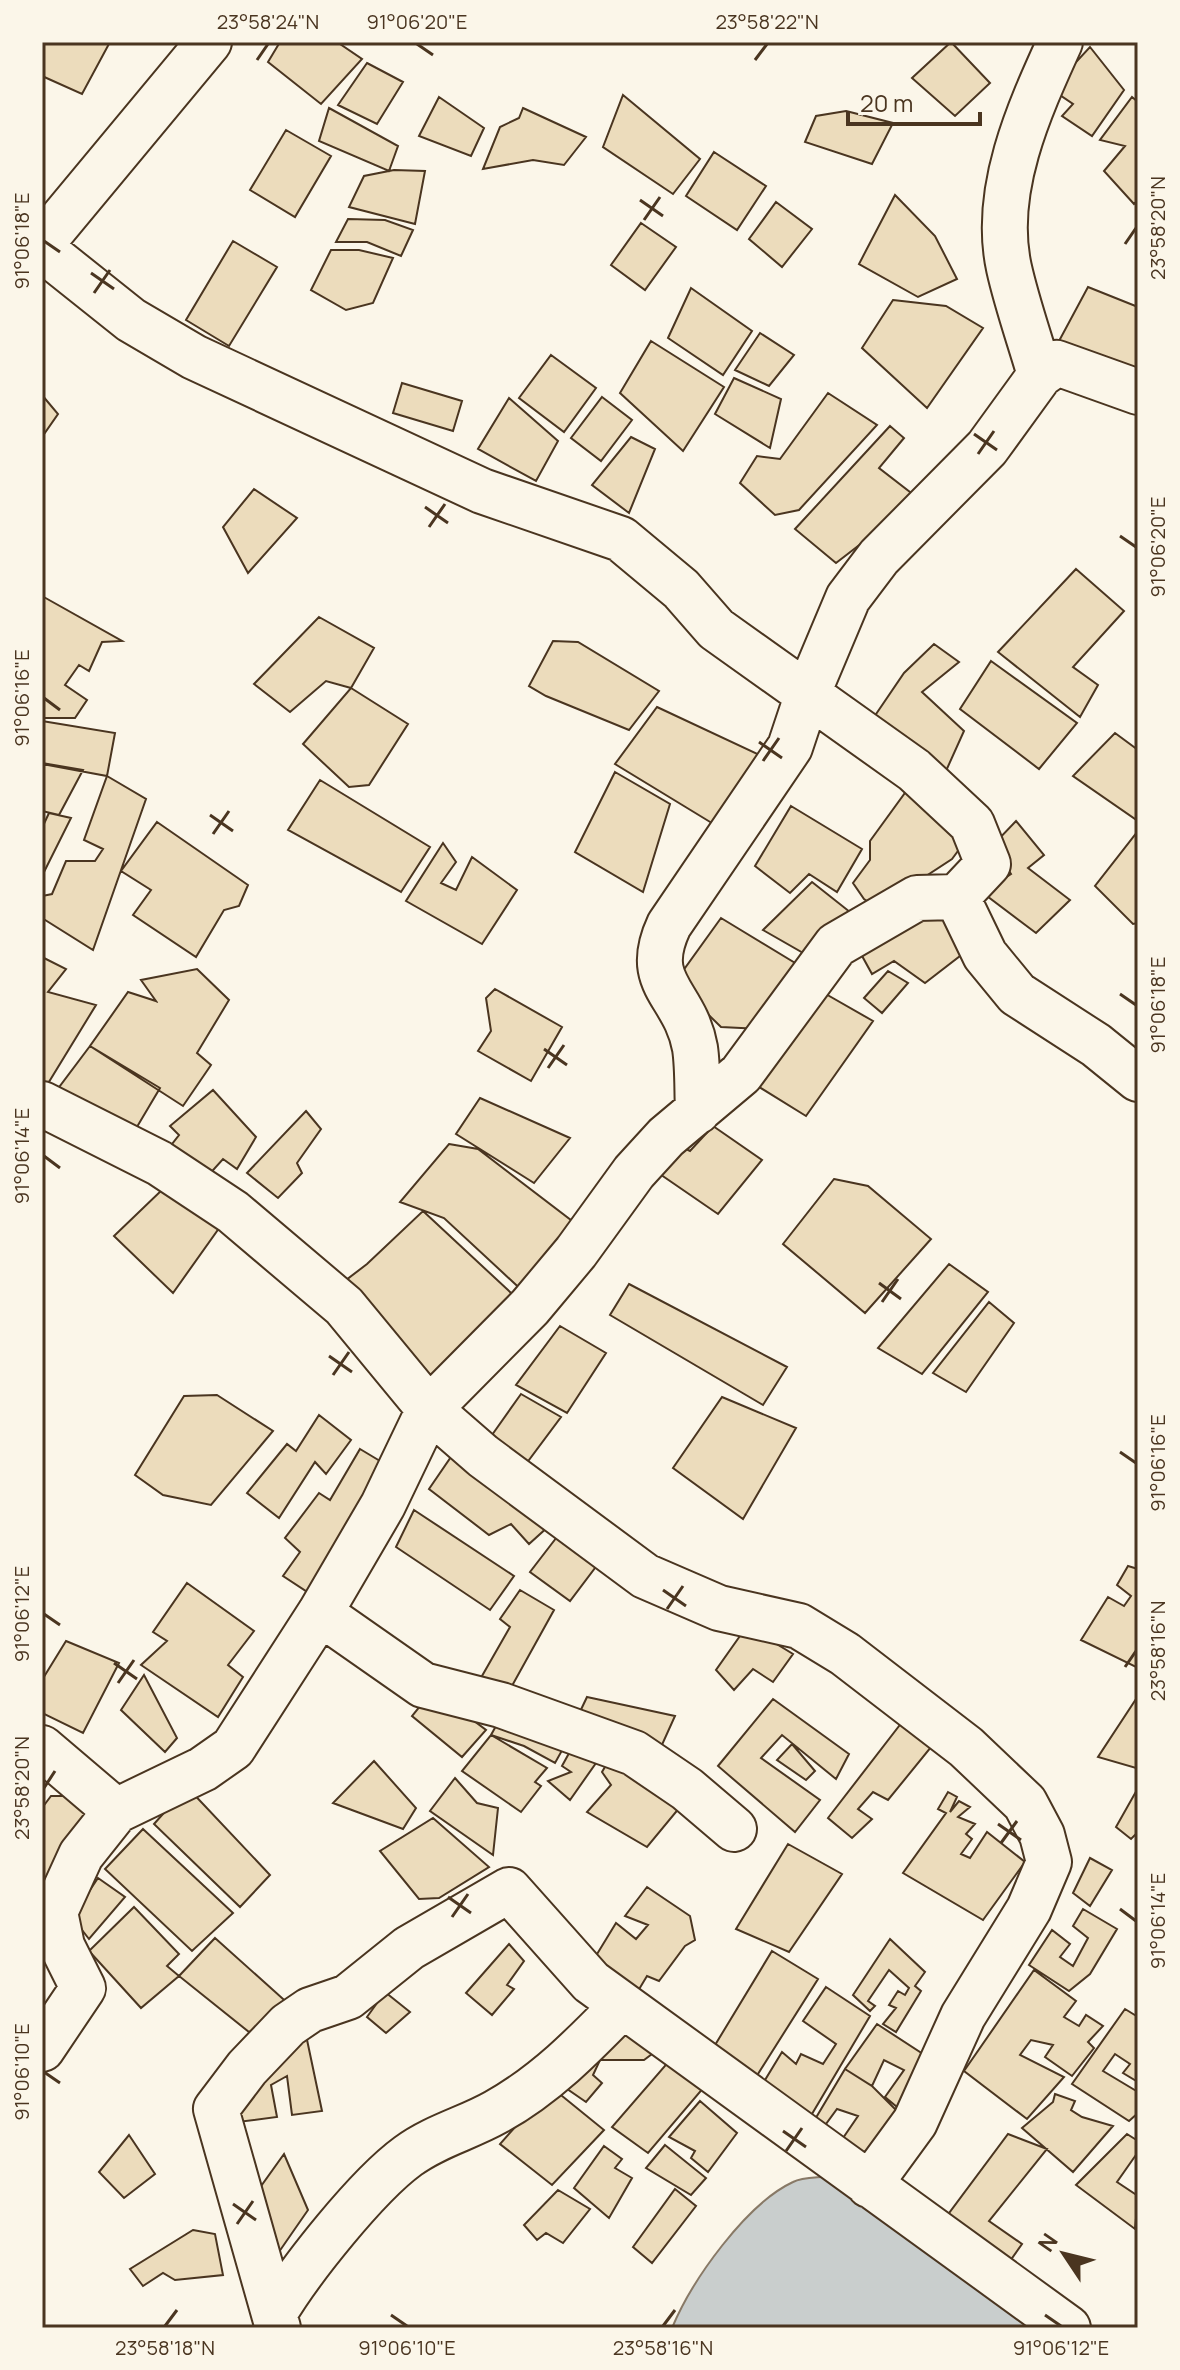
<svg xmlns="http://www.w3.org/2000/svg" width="1180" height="2370" font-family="Manrope,sans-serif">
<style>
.water{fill:#c9cecd;stroke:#887966;stroke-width:2}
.building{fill:#ecdcbc;stroke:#4a3520;stroke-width:2}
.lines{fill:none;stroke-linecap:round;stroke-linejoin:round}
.minor-casing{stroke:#4a3520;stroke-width:48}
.minor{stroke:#fbf6e9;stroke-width:44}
.ticks{fill:none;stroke:#4a3520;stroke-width:3}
.neatline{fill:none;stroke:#4a3520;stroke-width:3}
.ticks-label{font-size:20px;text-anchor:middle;fill:#4a3520}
</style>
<rect width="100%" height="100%" fill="#fbf6e9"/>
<!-- water -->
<path class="water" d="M830,2176L1049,2328H672C692,2280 746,2204 793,2182C803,2177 819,2178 830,2176Z"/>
<!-- building -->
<path class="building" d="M42,42H110L82,94L42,76Z
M280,42H337L362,59L321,104L268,62Z
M951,42L990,83L955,116L912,78Z
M1090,47L1124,90L1092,136L1062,116L1073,104L1051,89Z
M367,63L403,82L377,124L338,105Z
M623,95L700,159L673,194L603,147Z
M439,97L484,128L471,156L419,136Z
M1132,97L1138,102V200L1134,204L1104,171L1125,146L1100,140Z
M329,108L398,146L389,171L319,141Z
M523,108L586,137L564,165L533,160L483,169L500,127L519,118Z
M846,111L893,123L872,164L805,142L816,116Z
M286,130L331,156L295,217L250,190Z
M714,152L766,186L737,230L686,196Z
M394,170L425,171L415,224L349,207L364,176Z
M895,195L935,236L957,279L918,297L859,264Z
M776,202L812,229L782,267L749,239Z
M348,219L385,220L413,230L401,256L367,242H336Z
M641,223L676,247L645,290L611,265Z
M233,241L277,267L229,346L186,320Z
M331,250H359L393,258L373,303L346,310L311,290Z
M1088,287L1138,307V375L1059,341Z
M691,288L752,331L723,375L668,338Z
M893,300L946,306L983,328L927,408L862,348Z
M760,333L794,355L769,386L735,370Z
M651,341L724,387L683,451L620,393Z
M551,355L596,388L564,432L519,398Z
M734,378L781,399L770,448L715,414Z
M402,383L462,401L453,431L393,413Z
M828,393L877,425L799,510L775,515L740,483L757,456L780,459Z
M42,395L58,414L42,437Z
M602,397L632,420L601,461L571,438Z
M509,398L558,441L536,481L478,449Z
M890,426L904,438L879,468L919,499L836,563L795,529Z
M631,437L655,449L629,513L592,485Z
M254,489L297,518L248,573L223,527Z
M1076,569L1124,611L1073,667L1098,685L1080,717L998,652Z
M42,596L122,641L102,642L89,671L79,665L65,685L87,700L75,718H42Z
M319,617L374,648L351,688L326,681L290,712L254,684Z
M553,641L578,642L659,691L629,730L546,696L529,686Z
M934,644L959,662L922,692L964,731L941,782L872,720L904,673Z
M991,661L1077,723L1039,769L960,709Z
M351,688L408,724L369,785L349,787L303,744Z
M657,707L764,757L720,828L615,764Z
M42,721L115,733L107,776L42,764Z
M1115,733L1138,750V821L1073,776Z
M42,763L83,770L59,815L42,811Z
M615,772L670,804L643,892L575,852Z
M107,776L146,799L93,950L42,918V896L52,894L66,861H95L103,849L84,840Z
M320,780L430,847L401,892L288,830Z
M910,786L969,836L952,859L877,908L864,899L853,883L870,860V841Z
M791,806L862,849L837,892L809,874L790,893L755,866Z
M49,813L71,818L42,876V828Z
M1016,821L1044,855L1028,868L1070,900L1036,933L983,893L1011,874L992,846Z
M157,822L248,885L239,906L224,910L196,957L133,915L151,890L121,871Z
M1138,831V923L1133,924L1095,886Z
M443,843L456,862L441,883L456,890L472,857L517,890L482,944L406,901Z
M812,882L855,916L812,958L763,930Z
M935,909L969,949L925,983L894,961L872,974L861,954Z
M721,918L805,969L761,1029L721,1027L675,982Z
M42,957L66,969L48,992L96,1005L44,1090Z
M197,969L229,1000L197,1053L211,1065L183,1106L90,1046L128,992L156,1001L141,980Z
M888,971L908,983L882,1013L864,998Z
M495,989L562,1027L531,1081L478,1051L491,1031L486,998Z
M817,989L873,1021L806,1116L751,1082Z
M90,1046L160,1088L131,1137L54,1094Z
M213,1090L256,1137L237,1169L223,1159L206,1178L165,1153L179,1135L170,1126Z
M480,1098L570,1138L534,1183L456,1134Z
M306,1111L321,1129L297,1163L302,1173L278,1198L247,1173Z
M713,1126L762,1160L718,1214L654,1170L672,1142L690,1151Z
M449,1144L478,1149L580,1227L528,1296L444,1218L400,1202Z
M834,1179L868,1186L931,1239L865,1313L783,1244Z
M165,1187L222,1224L173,1293L114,1236Z
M423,1211L523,1304L435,1395L337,1287L367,1264Z
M949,1264L988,1292L922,1374L878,1348Z
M629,1284L787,1367L763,1405L610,1315Z
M989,1302L1014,1323L966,1392L933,1373Z
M560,1326L606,1353L567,1413L516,1385Z
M521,1394L561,1417L520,1472L487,1442Z
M217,1395L273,1431L211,1505L163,1495L135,1475L184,1396Z
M722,1397L796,1428L743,1519L673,1468Z
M319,1415L351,1440L326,1474L315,1462L279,1518L247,1493L287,1444L296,1451Z
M360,1449L390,1467L309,1593L283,1576L300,1552L285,1538L319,1493L330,1500Z
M453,1454L550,1525L529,1544L511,1524L489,1535L429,1489Z
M414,1510L514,1576L490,1610L396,1547Z
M560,1533L601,1560L570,1601L530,1572Z
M1128,1566L1138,1569V1668L1081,1640L1108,1597L1124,1606L1131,1596L1117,1585Z
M187,1583L254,1631L228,1665L243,1677L218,1717L141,1665L167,1641L153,1632Z
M520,1590L554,1610L508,1693L478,1683L510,1627L500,1619Z
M747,1626L793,1654L773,1682L753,1669L734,1690L716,1670Z
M66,1641L119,1663L83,1733L42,1713V1680Z
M144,1675L177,1738L165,1752L121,1710Z
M433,1690L486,1730L462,1757L412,1716Z
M1138,1696L1136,1768L1098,1757Z
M587,1697L675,1716L661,1747L577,1718Z
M773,1699L849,1754L836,1779L782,1735L761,1758L820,1800L795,1832L718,1766Z
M506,1708L570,1736L555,1763L524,1746L491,1735Z
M906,1717L940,1736L888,1800L873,1792L858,1809L872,1819L852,1838L828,1818Z
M491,1735L547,1768L535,1782L541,1786L521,1812L462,1771Z
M579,1735L608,1746L570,1800L548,1781L571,1772L562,1766Z
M792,1744L815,1771L806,1780L777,1760Z
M615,1750L690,1795L647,1847L587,1812L611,1785L602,1772Z
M374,1761L416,1808L403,1829L333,1803Z
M455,1778L477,1803L498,1808L493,1855L430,1811Z
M187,1787L270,1875L240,1907L154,1824Z
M1138,1788V1832L1131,1839L1116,1827Z
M948,1792L957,1797L950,1812L959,1801L970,1807L958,1817L975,1824L966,1834L972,1839L961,1854L970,1858L987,1832L1025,1862L983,1920L903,1873L946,1813L938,1809Z
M51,1796H68L92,1814L42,1888V1808Z
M433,1818L489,1867L439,1898L419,1899L380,1851Z
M143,1829L233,1913L192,1951L105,1869Z
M788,1844L842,1874L789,1952L736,1929Z
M1090,1858L1112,1870L1090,1906L1073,1893Z
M98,1878L125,1897L89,1939L72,1917Z
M647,1887L690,1916L695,1940L685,1946L659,1981L647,1976L635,1996L594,1959L616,1923L636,1939L648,1925L625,1916Z
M134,1907L179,1954L167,1966L179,1976L141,2008L89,1951Z
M1083,1909L1117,1929L1090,1974L1069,1991L1029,1965L1052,1930L1070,1944L1060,1957L1073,1966L1088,1938L1073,1926Z
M215,1938L292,2007L249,2032L179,1976Z
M890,1939L925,1972L915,1986L921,1991L896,2032L883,2024L896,2008L889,2005L898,1991L905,1995L909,1988L889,1970L868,2001L875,2006L870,2011L853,1995Z
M509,1944L524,1961L507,1985L514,1989L492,2015L466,1993Z
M772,1951L818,1979L751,2085L709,2055Z
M1034,1970L1076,2001L1064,2017L1079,2026L1086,2015L1103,2026L1088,2042L1094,2048L1072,2076L1045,2057L1053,2045L1031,2040L1020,2055L1064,2077L1027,2119L964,2071Z
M826,1987L870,2016L809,2119L762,2085L782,2052L796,2064L801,2054L823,2064L836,2044L803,2021Z
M385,1992L410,2012L386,2033L367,2017Z
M1125,2009L1138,2017V2082L1123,2073L1130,2064L1115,2054L1103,2071L1138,2092V2113L1129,2121L1072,2084Z
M617,2021L656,2051L644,2060H600L593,2075L602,2083L586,2102L560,2084Z
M877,2024L946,2069L915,2122L885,2097L904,2070L884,2060L872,2086L845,2069Z
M306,2035L322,2111L292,2115L287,2076L271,2085L277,2117L238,2122L232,2103Z
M670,2060L705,2086L648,2153L612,2127Z
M845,2069L872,2086L900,2114L872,2163L841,2141L858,2116L837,2109L823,2128L814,2121Z
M551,2087L604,2130L552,2185L500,2144Z
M1055,2094L1075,2101L1071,2110L1082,2117L1113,2126L1073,2172L1022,2128L1053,2102Z
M700,2101L737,2133L708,2172L691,2158L695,2151L669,2137Z
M1008,2134L1047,2149L989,2221L1022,2244L1005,2268L935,2232Z
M1127,2134L1138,2141V2152L1117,2182L1138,2196L1135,2229L1076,2185Z
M129,2135L155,2174L124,2198L99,2172Z
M665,2145L706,2178L691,2195L646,2168Z
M604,2146L622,2159L615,2168L632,2178L609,2218L574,2188Z
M284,2154L308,2210L272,2262L254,2196Z
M675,2189L696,2206L652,2263L633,2247Z
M558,2190L590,2209L563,2243L546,2233L537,2240L524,2225Z
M193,2230L215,2234L223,2275L175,2280L163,2273L143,2286L130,2269Z"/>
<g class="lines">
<!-- minor casing -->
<g class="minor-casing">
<path id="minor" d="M42,243L209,42
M42,249L131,320L194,357L482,491L621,539L681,589L716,629L914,770L972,824L988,864L957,897
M1040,375L1057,363L1138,392
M42,1104L159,1163L233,1212L344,1306L429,1409L483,1456L645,1576L719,1608L799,1626L845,1654L966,1747L1025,1803L1042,1835L1049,1862L1029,1909L963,2016L915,2122L869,2185
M698,1111C697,1091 698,1068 695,1048C685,992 641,985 669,925L790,747L808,693L848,598L879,557L987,448L1040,375C1030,340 1017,304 1009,268C992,191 1029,110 1060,42
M320,1613L423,1685L501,1705L634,1753L687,1789L734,1829
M42,1748L116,1811
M42,2049L83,1988L62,1946L55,1912L81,1855L116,1811L203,1769L233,1748L320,1613L383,1505L429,1409L530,1307L576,1252L634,1172L666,1137L741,1074L836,945L917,898L957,897L985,955L1017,994L1096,1045L1138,1079
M274,2314C300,2270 367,2186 408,2156C435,2136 468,2128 496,2112C545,2085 583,2046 622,2006
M278,2328L216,2109L247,2068L288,2025L310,2010L348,1997L409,1948L509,1890L591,1982L1068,2328"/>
</g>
<!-- minor -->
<use href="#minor" class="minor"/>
</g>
<!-- ticks -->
<path class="ticks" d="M417,44L433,55M257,60L268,44M755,60L767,44M640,200L663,216M644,220L660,197M44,241L60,252M1125,244L1136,228M91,273L114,289M94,293L110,270M974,434L997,450M978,454L994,431M425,507L448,523M429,527L445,504M1120,536L1136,547M44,698L60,710M759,742L782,758M763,761L779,738M210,815L233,831M213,834L229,811M1120,994L1136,1005M544,1049L567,1065M548,1068L564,1045M44,1156L60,1168M879,1283L901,1299M882,1302L898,1279M329,1356L352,1372M333,1375L349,1352M1120,1452L1136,1463M663,1590L686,1606M667,1609L683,1586M44,1614L60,1625M114,1663L137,1679M1125,1667L1136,1651M118,1683L134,1660M44,1788L55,1771M998,1824L1021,1840M1001,1843L1017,1821M448,1897L471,1913M1120,1909L1136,1921M452,1917L468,1894M44,2072L60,2083M783,2131L806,2147M786,2151L802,2128M233,2204L256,2220M237,2224L253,2201M391,2315L407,2326M1045,2315L1061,2326M165,2326L177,2310M663,2326L675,2310"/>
<!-- border -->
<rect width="1180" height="2370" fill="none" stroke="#fbf6e9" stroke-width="88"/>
<!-- north arrow -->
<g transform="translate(1064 2254) rotate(305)" stroke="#fbf6e9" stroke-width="6" paint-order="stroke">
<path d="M0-6L14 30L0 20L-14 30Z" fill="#4a3520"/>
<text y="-12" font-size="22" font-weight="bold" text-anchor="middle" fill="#4a3520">N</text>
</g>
<!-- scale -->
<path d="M848 112v12h132v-12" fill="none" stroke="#4a3520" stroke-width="4"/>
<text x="860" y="112" font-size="24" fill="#4a3520" stroke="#fbf6e9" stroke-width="6" paint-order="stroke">20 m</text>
<rect x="44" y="44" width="1092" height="2282" class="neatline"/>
<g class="ticks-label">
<text x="268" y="29">23°58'24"N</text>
<text x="417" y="29">91°06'20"E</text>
<text x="767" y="29">23°58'22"N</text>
<text transform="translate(1158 228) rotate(-90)" y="7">23°58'20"N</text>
<text transform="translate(22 241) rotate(-90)" y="7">91°06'18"E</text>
<text transform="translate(1158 547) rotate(-90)" y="7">91°06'20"E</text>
<text transform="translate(22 698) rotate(-90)" y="7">91°06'16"E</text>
<text transform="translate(1158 1005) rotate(-90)" y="7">91°06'18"E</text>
<text transform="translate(22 1156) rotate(-90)" y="7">91°06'14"E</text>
<text transform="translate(1158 1463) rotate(-90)" y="7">91°06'16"E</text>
<text transform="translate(22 1614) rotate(-90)" y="7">91°06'12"E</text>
<text transform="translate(1158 1651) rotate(-90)" y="7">23°58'16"N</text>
<text transform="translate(22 1788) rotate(-90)" y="7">23°58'20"N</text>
<text transform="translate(1158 1921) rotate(-90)" y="7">91°06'14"E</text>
<text transform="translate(22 2072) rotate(-90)" y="7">91°06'10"E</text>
<text x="165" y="2355">23°58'18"N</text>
<text x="407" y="2355">91°06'10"E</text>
<text x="663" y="2355">23°58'16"N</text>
<text x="1061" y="2355">91°06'12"E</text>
</g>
</svg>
